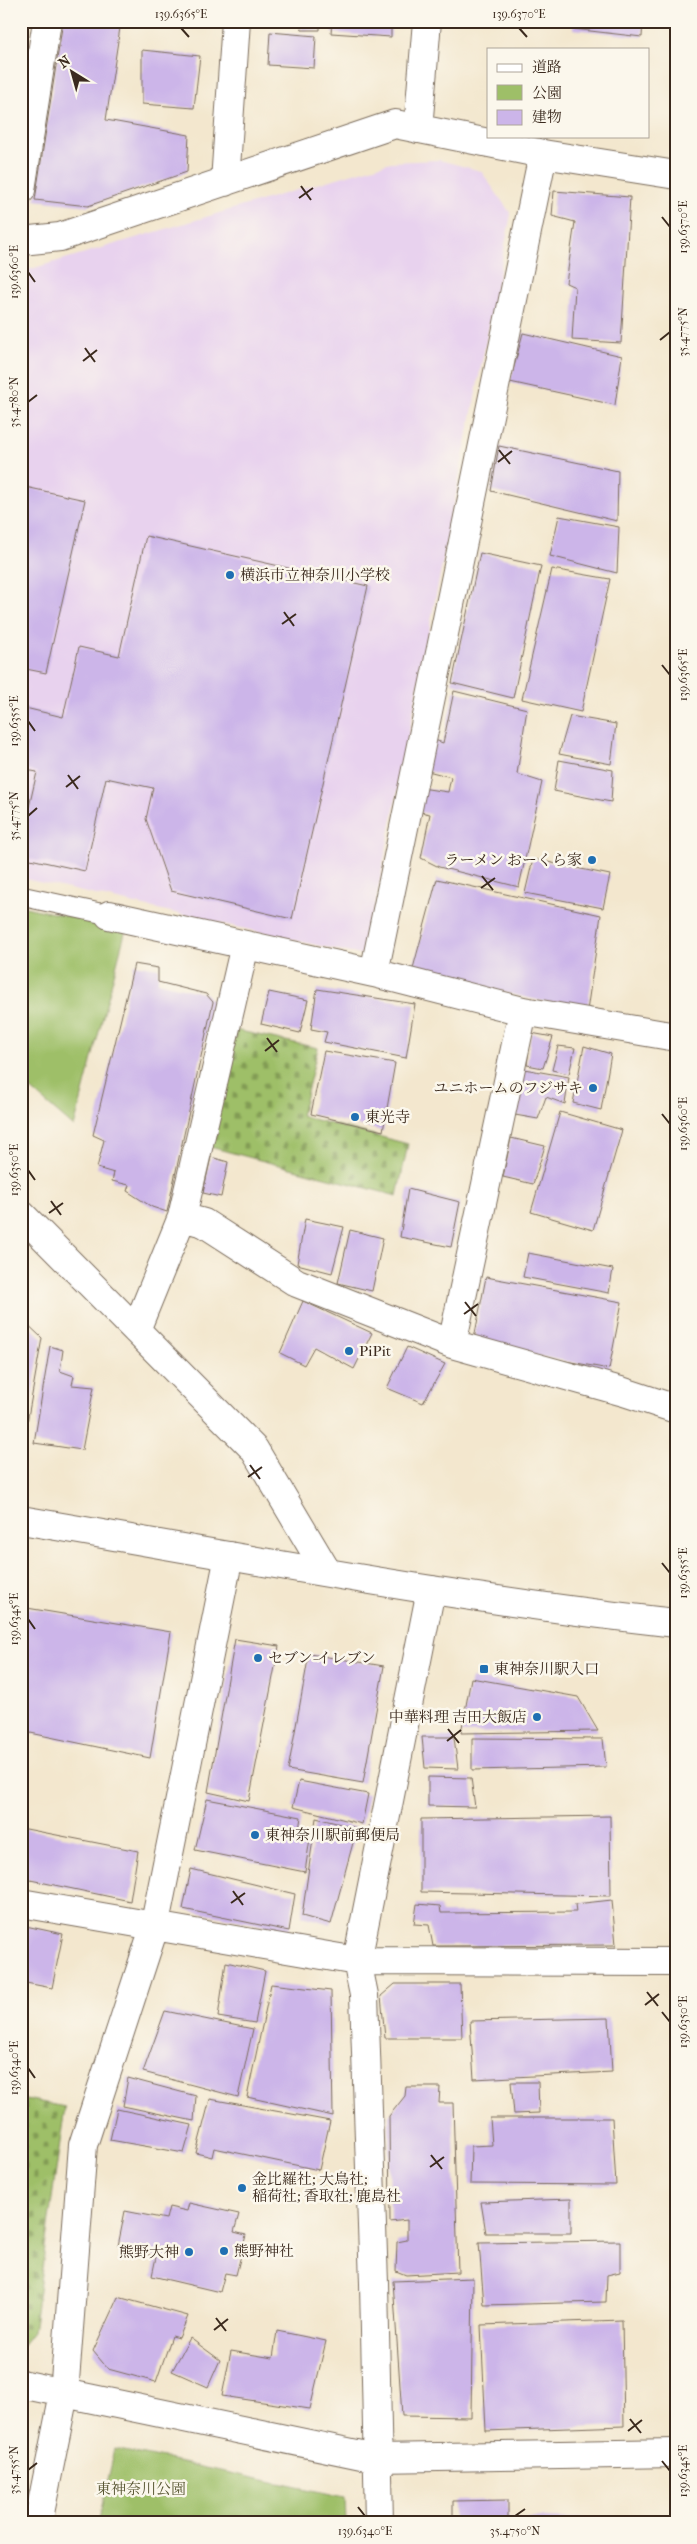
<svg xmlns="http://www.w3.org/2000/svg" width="697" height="2544" font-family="'IM FELL French Canon','Noto Serif JP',serif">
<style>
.built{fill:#e8d2ee}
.green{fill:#9ebf68;stroke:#6c7443}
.cemetery{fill:url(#cemetery-stones);stroke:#6c7443}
.building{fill:#ccb5e9}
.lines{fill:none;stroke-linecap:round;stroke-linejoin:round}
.service-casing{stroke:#7b6c5c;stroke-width:21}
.minor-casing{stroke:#7b6c5c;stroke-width:30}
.tertiary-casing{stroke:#7b6c5c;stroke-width:30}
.service{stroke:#fff;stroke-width:19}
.minor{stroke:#fff;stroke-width:28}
.tertiary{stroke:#fff;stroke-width:28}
.ticks{fill:none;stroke:#3b2a1e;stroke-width:2}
.poi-dot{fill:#1f6fb2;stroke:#fbf7ec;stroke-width:2}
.labels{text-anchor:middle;stroke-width:5;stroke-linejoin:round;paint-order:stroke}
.poi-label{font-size:15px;fill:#3b2a1e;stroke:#fbf7ec;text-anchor:start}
.park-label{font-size:15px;fill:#595734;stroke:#fbf7ec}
.neatline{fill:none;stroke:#3b2a1e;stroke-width:2}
.ticks-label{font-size:12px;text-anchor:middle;fill:#3b2a1e}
</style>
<defs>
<pattern id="cemetery-stones" width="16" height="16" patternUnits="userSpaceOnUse" patternTransform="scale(1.25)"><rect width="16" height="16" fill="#9ebf68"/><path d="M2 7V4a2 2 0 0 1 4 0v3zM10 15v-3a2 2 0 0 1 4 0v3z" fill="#829b55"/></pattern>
</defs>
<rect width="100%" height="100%" fill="#fbf7ec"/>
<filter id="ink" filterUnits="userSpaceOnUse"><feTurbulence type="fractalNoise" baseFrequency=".02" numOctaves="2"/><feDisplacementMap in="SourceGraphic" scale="10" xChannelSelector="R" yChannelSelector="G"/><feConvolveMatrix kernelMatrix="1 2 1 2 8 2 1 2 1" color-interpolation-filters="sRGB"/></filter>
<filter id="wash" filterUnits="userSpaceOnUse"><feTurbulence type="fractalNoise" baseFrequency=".0096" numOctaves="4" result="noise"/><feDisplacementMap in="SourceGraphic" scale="20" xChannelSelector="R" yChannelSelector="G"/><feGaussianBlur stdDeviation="1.12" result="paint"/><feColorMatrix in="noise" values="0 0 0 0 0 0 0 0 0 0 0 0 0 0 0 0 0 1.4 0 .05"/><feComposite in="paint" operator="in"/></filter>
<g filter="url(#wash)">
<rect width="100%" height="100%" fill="#f3e7ce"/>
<!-- built -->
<path class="built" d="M439,160L481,171L511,214L365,956L21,878V272L391,162Z"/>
<!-- green -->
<path class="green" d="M21,906L126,929L74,1127L21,1081Z
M115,2449L345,2497L346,2523H98Z"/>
<!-- cemetery -->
<path class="cemetery" d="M235,1030L318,1048L301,1116L408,1144L397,1196L210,1147Z
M21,2098L65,2107L33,2332L21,2347Z"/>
<g id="blocks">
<!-- building -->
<path class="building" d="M63,21H121L106,120L189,135L187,172L88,206L35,200Z
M300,21H320V30H302Z
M332,21H391V37L331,33Z
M573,21H643L642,37L573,29Z
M270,32L316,36L314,68L268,65Z
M142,50L200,56L194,108L142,104Z
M554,191L630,197L621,343L572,340L575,287L566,283L575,222L552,216Z
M523,333L622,356L615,405L510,382Z
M499,446L618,471L617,521L491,491Z
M21,486L85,500L46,673L21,668Z
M559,516L619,527L617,573L550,556Z
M146,536L368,586L292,919L171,891L146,819L153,788L106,778L85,871L21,857V842L37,772L21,769V707L63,717L79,647L119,656Z
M480,553L541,566L513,698L452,683Z
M552,569L610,579L581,712L522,699Z
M454,691L527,709L517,774L542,782L519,887L439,867L421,858L430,814L415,811L421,788L448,792L451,777L424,770L432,739L443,743Z
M570,716L616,724L611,764L559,754Z
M559,760L613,770L611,802L554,791Z
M533,859L610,875L603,908L525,893Z
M437,879L601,915L587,1011L412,972Z
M134,964L158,968V982L206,994L213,1002L167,1212L152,1207L127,1191L129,1185L112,1181L114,1173L97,1168L104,1140L93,1135Z
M317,989L415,1004L406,1058L324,1042L327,1032L311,1029Z
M269,992L308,1000L300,1033L261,1024Z
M531,1033L553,1037L543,1068L527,1065Z
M558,1046L575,1048L569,1074L552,1070Z
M584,1046L611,1054L601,1110L573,1103Z
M324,1051L395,1063L383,1131L311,1114Z
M524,1069L569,1077L565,1104L546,1097L538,1119L515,1115Z
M560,1112L622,1130L593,1230L531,1212Z
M511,1138L545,1146L533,1184L503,1177Z
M211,1157L228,1162L221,1197L203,1193Z
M408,1189L460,1202L451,1247L400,1237Z
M305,1219L344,1227L332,1273L297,1264Z
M350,1230L383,1238L372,1291L338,1283Z
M528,1253L613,1269L609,1293L523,1277Z
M486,1277L622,1302L609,1369L473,1344Z
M303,1301L372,1333L354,1369L314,1347L304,1365L280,1353Z
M21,1318L42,1338L24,1440H21Z
M50,1346L63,1350L60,1371L74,1376L72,1385L94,1387L82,1450L34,1443Z
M407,1347L445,1364L423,1403L387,1388Z
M21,1607L171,1632L150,1758L21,1731Z
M235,1639L279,1646L249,1801L208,1792Z
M309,1654L384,1666L363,1783L288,1770Z
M471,1678L578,1697L598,1731L461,1733Z
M422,1737H454L458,1769L425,1768Z
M472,1738L603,1739L606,1767L472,1770Z
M428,1777L471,1778L475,1807L428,1806Z
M299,1781L368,1794L362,1824L293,1807Z
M207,1799L301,1817L298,1836L310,1838L305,1872L195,1850Z
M610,1816L611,1896L421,1892V1819Z
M316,1818L357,1828L331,1924L302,1916Z
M21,1828L138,1851L130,1901L21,1878Z
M191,1869L295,1894L289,1931L183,1909Z
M612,1900L616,1945L433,1946L429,1925L414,1924L417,1904L440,1906L441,1913L576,1912L575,1904Z
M21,1925L63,1934L52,1988L21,1982Z
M226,1962L265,1971L255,2023L218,2017Z
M271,1984L331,1991L333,2116L247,2097Z
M395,1984H460L462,2038H385L381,1996Z
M165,2011L253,2029L238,2097L143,2072Z
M609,2018L612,2072L474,2079L470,2021Z
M128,2078L196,2096L194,2121L123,2106Z
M511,2082H538L539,2113L514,2114Z
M406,2087H440L439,2103H453L458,2272L406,2275L396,2271L397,2242L407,2240V2220L390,2222L389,2116L405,2096Z
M210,2099L330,2121L319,2170L214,2148L212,2157L196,2153Z
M117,2109L192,2125L184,2153L110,2140Z
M490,2118H612L616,2185L470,2184L471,2146L492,2145Z
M571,2199V2233H486L481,2202Z
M189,2203L239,2214L234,2232L246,2235L236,2275L225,2273L220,2292L152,2276L156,2257L118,2246L125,2211L166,2219L169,2207L187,2211Z
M620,2241V2272L607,2275L606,2302L484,2305L479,2243Z
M473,2278L471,2417L402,2416L393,2281Z
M118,2297L188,2316L179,2338L172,2336L156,2382L108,2369L93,2351Z
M622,2320L624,2426L486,2431L481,2325Z
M277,2331L326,2341L310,2409L222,2396L231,2351L273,2358Z
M190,2338L220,2360L208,2387L172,2371Z
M508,2500V2518L613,2519V2523H453V2501Z"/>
</g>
</g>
<g filter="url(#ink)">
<use href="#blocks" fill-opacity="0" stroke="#7b6c5c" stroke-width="1"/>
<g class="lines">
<!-- service casing -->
<g class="service-casing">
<path id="service" d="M21,896L109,915"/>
</g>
<!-- minor casing -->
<g class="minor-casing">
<path id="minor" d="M418,129L427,21
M225,182L236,21
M21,241L60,237L395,124L543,154L676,175
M109,915L374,973L543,154
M374,973L523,1011L676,1037
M21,1214L254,1449L327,1572
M182,1217L204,1223L297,1283L452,1344L624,1392L676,1409
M136,1330L182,1217L245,945
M452,1344L523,1011
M21,1903L357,1961L676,1962
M21,2384L376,2458L676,2453
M38,2523L64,2394L83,2145L154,1928L229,1556
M379,2523L374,2283L364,1995L357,1961L431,1590"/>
</g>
<!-- tertiary casing -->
<g class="tertiary-casing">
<path id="tertiary" d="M21,190L47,21
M21,1520C239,1557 456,1599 676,1623"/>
</g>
<!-- service -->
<use href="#service" class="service"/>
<!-- minor -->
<use href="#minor" class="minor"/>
<!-- tertiary -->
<use href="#tertiary" class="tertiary"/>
</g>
</g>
<!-- ticks -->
<path class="ticks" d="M181,28L189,37M519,28L527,37M301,186L311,200M299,198L313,188M662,217L670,227M28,272L35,282M660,340L670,332M85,348L95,362M83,361L97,350M28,402L37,395M499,450L510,464M498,462L512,451M284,612L294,626M282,624L296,614M662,665L670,675M28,721L35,731M68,775L78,789M66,787L80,776M28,816L37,808M482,876L493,890M481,888L495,878M267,1038L277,1052M265,1051L279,1040M662,1114L670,1124M28,1170L35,1180M51,1201L61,1215M49,1213L63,1203M465,1302L476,1316M464,1314L478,1304M250,1465L260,1479M248,1477L262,1467M662,1563L670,1573M28,1619L35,1629M448,1729L459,1743M447,1741L461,1730M233,1891L243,1905M231,1903L245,1893M647,1992L658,2006M645,2005L659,1994M662,2012L670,2022M28,2068L35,2078M431,2155L442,2169M430,2167L444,2157M216,2318L226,2331M214,2330L228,2319M630,2419L641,2433M628,2431L642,2420M662,2461L670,2471M28,2470L37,2463M358,2507L365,2516M515,2516L525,2509"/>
<!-- markers -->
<g class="poi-dot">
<circle cx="230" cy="575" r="5"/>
<circle cx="592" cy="860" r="5"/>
<circle cx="593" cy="1088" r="5"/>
<circle cx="355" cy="1117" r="5"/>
<circle cx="349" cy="1351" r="5"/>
<circle cx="258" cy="1658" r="5"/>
<rect x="479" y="1664" width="10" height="10" rx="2.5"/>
<circle cx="537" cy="1717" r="5"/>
<circle cx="255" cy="1835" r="5"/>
<circle cx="242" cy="2188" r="5"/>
<circle cx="224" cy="2251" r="5"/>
<circle cx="189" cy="2252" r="5"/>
</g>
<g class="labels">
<!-- poi labels -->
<g class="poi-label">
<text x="240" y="580">横浜市立神奈川小学校</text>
<text x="582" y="865" text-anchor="end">ラーメン おーくら家</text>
<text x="583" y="1093" text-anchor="end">ユニホームのフジサキ</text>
<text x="365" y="1122">東光寺</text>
<text x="359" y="1356">PiPit</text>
<text x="268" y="1663">セブン-イレブン</text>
<text x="494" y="1674">東神奈川駅入口</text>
<text x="527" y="1722" text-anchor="end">中華料理 吉田大飯店</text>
<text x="265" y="1840">東神奈川駅前郵便局</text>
<text x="252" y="2184">金比羅社; 大鳥社;<tspan x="252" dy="17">稲荷社; 香取社; 鹿島社</tspan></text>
<text x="234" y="2256">熊野神社</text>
<text x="179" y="2257" text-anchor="end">熊野大神</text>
</g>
<!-- park labels -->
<g class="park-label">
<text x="141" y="2494">東神奈川公園</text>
</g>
</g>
<!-- margin -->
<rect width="697" height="2544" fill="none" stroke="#fbf7ec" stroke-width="55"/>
<!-- legend -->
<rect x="487" y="48" width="162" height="90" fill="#fbf7ec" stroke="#aea59a"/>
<rect x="497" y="64" width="25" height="8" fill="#ffffff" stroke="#aea59a"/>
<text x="532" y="72" font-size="15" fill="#3b2a1e">道路</text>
<rect x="497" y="85" width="25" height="15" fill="#9ebf68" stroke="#aea59a"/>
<text x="532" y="98" font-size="15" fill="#3b2a1e">公園</text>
<rect x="497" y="110" width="25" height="15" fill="#ccb5e9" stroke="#aea59a"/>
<text x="532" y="122" font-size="15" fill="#3b2a1e">建物</text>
<!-- north arrow -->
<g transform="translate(72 72) rotate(323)" stroke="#fbf7ec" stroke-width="4" paint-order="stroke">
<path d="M0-4L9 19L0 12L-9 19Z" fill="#3b2a1e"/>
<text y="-8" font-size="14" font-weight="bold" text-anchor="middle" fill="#3b2a1e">N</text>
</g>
<rect x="28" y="28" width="642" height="2488" class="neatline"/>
<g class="ticks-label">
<text x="181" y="18">139.6365°E</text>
<text x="519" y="18">139.6370°E</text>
<text transform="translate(683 227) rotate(-90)" y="4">139.6370°E</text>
<text transform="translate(14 272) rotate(-90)" y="4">139.6360°E</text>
<text transform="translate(683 332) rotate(-90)" y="4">35.4775°N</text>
<text transform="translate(14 402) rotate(-90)" y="4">35.4780°N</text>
<text transform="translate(683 675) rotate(-90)" y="4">139.6365°E</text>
<text transform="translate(14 721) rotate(-90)" y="4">139.6355°E</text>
<text transform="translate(14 816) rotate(-90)" y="4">35.4775°N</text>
<text transform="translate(683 1124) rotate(-90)" y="4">139.6360°E</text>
<text transform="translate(14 1170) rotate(-90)" y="4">139.6350°E</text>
<text transform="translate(683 1573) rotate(-90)" y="4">139.6355°E</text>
<text transform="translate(14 1619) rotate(-90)" y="4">139.6345°E</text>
<text transform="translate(683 2022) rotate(-90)" y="4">139.6350°E</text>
<text transform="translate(14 2068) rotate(-90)" y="4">139.6340°E</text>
<text transform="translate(14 2470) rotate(-90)" y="4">35.4755°N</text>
<text transform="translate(683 2471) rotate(-90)" y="4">139.6345°E</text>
<text x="365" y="2535">139.6340°E</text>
<text x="515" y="2535">35.4750°N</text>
</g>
</svg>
